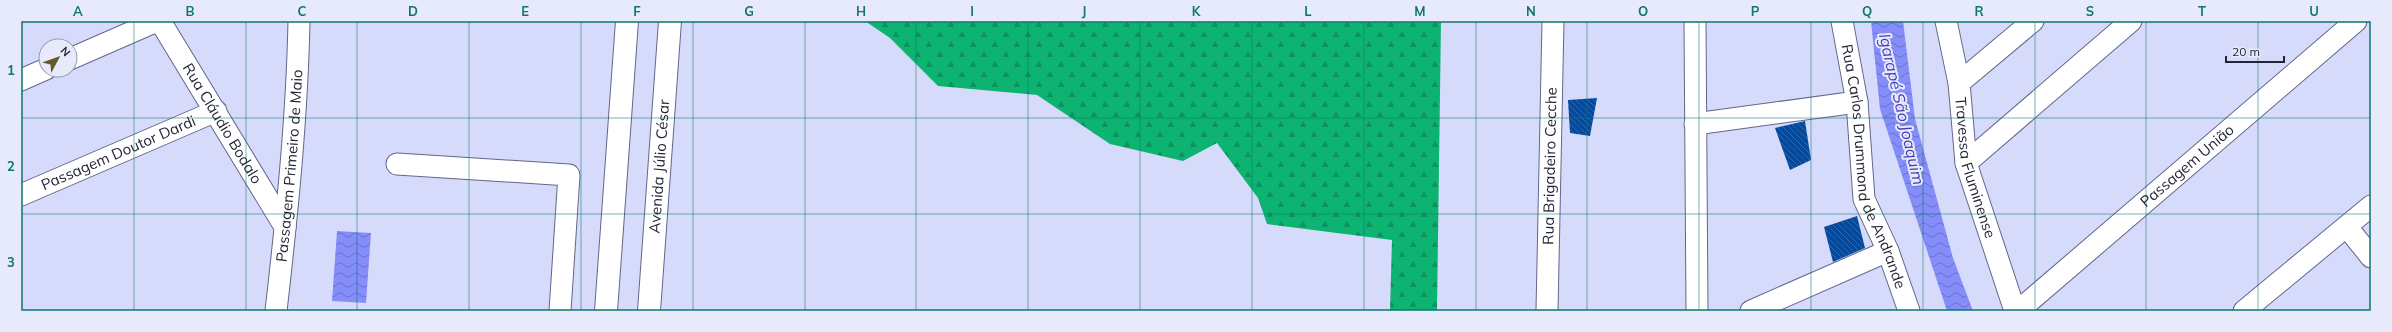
<svg xmlns="http://www.w3.org/2000/svg" width="2392" height="332" font-family="Mulish,sans-serif">
<style>
.forest{fill:url(#forest-firs)}
.water{fill:url(#water-waves)}
.building{fill:url(#building-back-hatch)}
.lines{fill:none;stroke-linecap:round;stroke-linejoin:round}
.minor-casing{stroke:#62678b;stroke-width:23}
.major-casing{stroke:#62678b;stroke-width:24}
.minor{stroke:#fff;stroke-width:21}
.major{stroke:#fff;stroke-width:22}
.grid{fill:none;stroke:#0f766e;stroke-width:1;stroke-opacity:0.55}
.labels{text-anchor:middle;stroke-width:4;stroke-linejoin:round;paint-order:stroke}
.street-label{font-size:15px;fill:#232635;stroke:#e7eafa}
.water-label{font-size:16px;font-style:italic;fill:#433cb8;stroke:#e7eafa}
.neatline{fill:none;stroke:#0f766e;stroke-width:1.5}
.grid-label{font-size:13px;text-anchor:middle;font-weight:bold;fill:#0f766e}
</style>
<defs>
<pattern id="forest-firs" width="22" height="20" patternUnits="userSpaceOnUse"><rect width="22" height="20" fill="#0db471"/><path d="M5 1l3.5 6h-7zM16 11l3.5 6h-7z" fill="#0c925e"/></pattern>
<pattern id="water-waves" width="16" height="10" patternUnits="userSpaceOnUse"><rect width="16" height="10" fill="#848df9"/><path d="M0 5q4-4 8 0t8 0" fill="none" stroke="#6c73ca"/></pattern>
<pattern id="building-back-hatch" width="6" height="6" patternUnits="userSpaceOnUse"><rect width="6" height="6" fill="#004aa2"/><path d="M-1 5l2 2M0 0l6 6M5-1l2 2" fill="none" stroke="#2f67aa"/></pattern>
</defs>
<rect width="100%" height="100%" fill="#d6dbfc"/>
<!-- forest -->
<path class="forest" d="M865,21H1441L1437,311H1390L1392,240L1267,224L1258,198L1217,143L1183,161L1110,144L1037,95L938,86L890,38Z"/>
<!-- water -->
<path class="water" d="M1871,21H1903L1915,119L1953,258L1973,311H1947L1880,109Z
M337,231L371,233L366,303L332,301Z"/>
<!-- building -->
<path class="building" d="M1597,98L1590,136L1570,133L1568,100Z
M1805,121L1811,160L1790,170L1775,128Z
M1857,216L1865,248L1833,262L1824,227Z"/>
<g class="lines">
<!-- minor casing -->
<g class="minor-casing">
<g id="minor">
<path id="s1" d="M160,21L285,227"/>
<path d="M1695,21L1697,311"/>
<path id="s2" d="M1842,21L1857,102L1864,199L1888,251L1909,311"/>
<path id="s3" d="M1946,21L1959,83L1966,163L2015,311"/>
<path d="M70,59L157,21"/>
<path d="M21,80L46,69"/>
<path d="M1959,83L2033,21"/>
<path d="M1695,124L1857,102"/>
<path d="M1966,163L2131,21"/>
<path d="M397,164L569,175L560,311"/>
<path id="s4" d="M21,195L216,111"/>
<path d="M2347,227L2371,257"/>
<path id="s5" d="M276,311C287,215 297,118 299,21"/>
<path id="s6" d="M1547,311L1553,21"/>
<path d="M1751,311L1888,251"/>
<path id="s7" d="M2018,311L2356,21"/>
<path d="M2244,311L2371,206"/>
</g>
</g>
<!-- major casing -->
<g class="major-casing">
<g id="major">
<path d="M606,311L627,21"/>
<path id="s8" d="M649,311L670,21"/>
</g>
</g>
<!-- minor -->
<use href="#minor" class="minor"/>
<!-- major -->
<use href="#major" class="major"/>
</g>
<!-- grid -->
<path class="grid" d="M134,21V311M246,21V311M357,21V311M469,21V311M581,21V311M693,21V311M805,21V311M916,21V311M1028,21V311M1140,21V311M1252,21V311M1364,21V311M1476,21V311M1587,21V311M1699,21V311M1811,21V311M1923,21V311M2035,21V311M2146,21V311M2258,21V311M21,118H2371M21,214H2371"/>
<g class="labels">
<!-- street labels -->
<g class="street-label">
<text dy="5" stroke="none"><textPath href="#s1" startOffset="120">Rua Cláudio Bodalo</textPath></text>
<text dy="5" stroke="none"><textPath href="#s4" startOffset="106">Passagem Doutor Dardi</textPath></text>
<text dy="5" stroke="none"><textPath href="#s5" startOffset="146">Passagem Primeiro de Maio</textPath></text>
<text dy="5" stroke="none"><textPath href="#s8" startOffset="145">Avenida Júlio César</textPath></text>
<text dy="5" stroke="none"><textPath href="#s6" startOffset="145">Rua Brigadeiro Cecche</textPath></text>
<text dy="5" stroke="none"><textPath href="#s2" startOffset="150">Rua Carlos Drummond de Andrande</textPath></text>
<text dy="5" stroke="none"><textPath href="#s7" startOffset="223">Passagem União</textPath></text>
<text dy="5" stroke="none"><textPath href="#s3" startOffset="150">Travessa Fluminense</textPath></text>
</g>
<!-- water labels -->
<g class="water-label">
<text transform="translate(1902 109) rotate(77)" y="6">Igarapé São Joaquim</text>
</g>
</g>
<!-- border -->
<rect width="2392" height="332" fill="none" stroke="#e7eafa" stroke-width="44"/>
<!-- north arrow -->
<g transform="translate(58 58) rotate(49)"><circle r="19" fill="#e7eafa" stroke="#999cab"/>
<path d="M0-3L7 15L0 10L-7 15Z" fill="#665b28"/>
<text y="-6" font-size="11" font-weight="bold" text-anchor="middle" fill="#232635">N</text>
</g>
<!-- scale -->
<path d="M2226 56v6h58v-6" fill="none" stroke="#232635" stroke-width="2"/>
<text x="2232" y="56" font-size="12" fill="#232635" stroke="#e7eafa" stroke-width="3" paint-order="stroke">20 m</text>
<rect x="22" y="22" width="2348" height="288" class="neatline"/>
<g class="grid-label">
<text x="78" y="16">A</text>
<text x="190" y="16">B</text>
<text x="302" y="16">C</text>
<text x="413" y="16">D</text>
<text x="525" y="16">E</text>
<text x="637" y="16">F</text>
<text x="749" y="16">G</text>
<text x="861" y="16">H</text>
<text x="972" y="16">I</text>
<text x="1084" y="16">J</text>
<text x="1196" y="16">K</text>
<text x="1308" y="16">L</text>
<text x="1420" y="16">M</text>
<text x="1531" y="16">N</text>
<text x="1643" y="16">O</text>
<text x="1755" y="16">P</text>
<text x="1867" y="16">Q</text>
<text x="1979" y="16">R</text>
<text x="2090" y="16">S</text>
<text x="2202" y="16">T</text>
<text x="2314" y="16">U</text>
<text x="11" y="75">1</text>
<text x="11" y="171">2</text>
<text x="11" y="267">3</text>
</g>
</svg>
